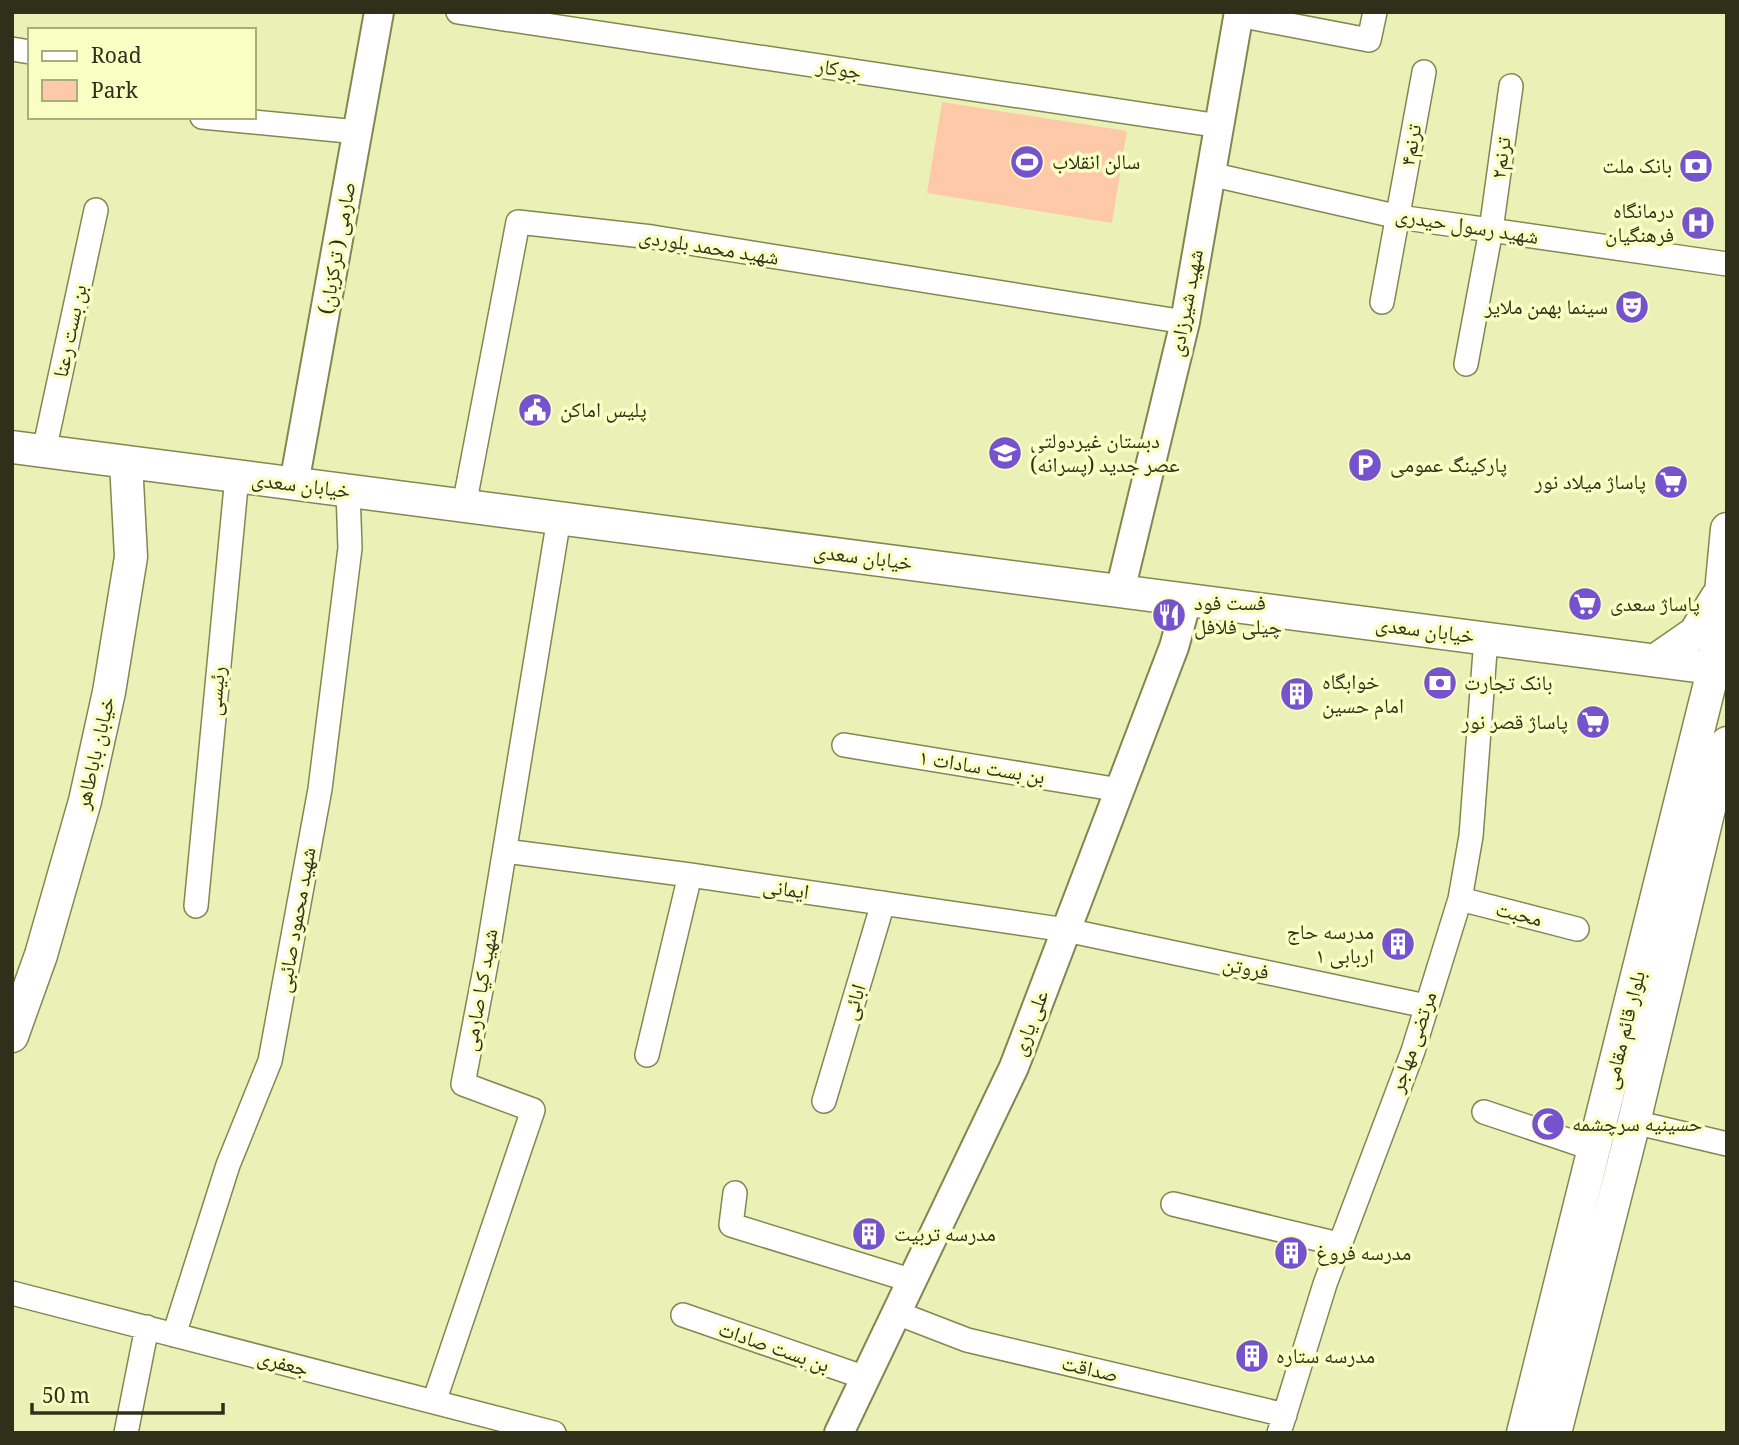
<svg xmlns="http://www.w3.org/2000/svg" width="1739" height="1445" font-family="Georgia,'Noto Naskh Arabic',serif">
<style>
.green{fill:#fec9a9}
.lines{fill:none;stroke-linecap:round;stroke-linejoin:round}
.minor-casing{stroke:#82874f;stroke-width:26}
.tertiary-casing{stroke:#82874f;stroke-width:32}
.secondary-casing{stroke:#82874f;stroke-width:35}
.minor{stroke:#fff;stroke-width:23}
.tertiary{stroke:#fff;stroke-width:28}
.secondary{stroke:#fff;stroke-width:32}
.labels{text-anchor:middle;stroke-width:7;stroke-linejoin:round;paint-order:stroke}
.street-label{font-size:21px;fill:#2f3019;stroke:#f9fec3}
.poi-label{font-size:21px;fill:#2f3019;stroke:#f9fec3;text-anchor:start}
</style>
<rect width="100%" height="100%" fill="#ebf1b6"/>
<!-- green -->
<path class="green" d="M942,102L1127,131L1112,223L927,193Z"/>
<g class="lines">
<!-- minor casing -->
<g class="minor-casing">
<path id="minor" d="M458,12L1220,126
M1238,15L1369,40L1375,12
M12,49L30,52
M202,117L358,132
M1210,174L1399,217L1727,264
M1382,302L1424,72
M1466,364L1491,230L1511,86
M44,451L96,210
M464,506L518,222L652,237L1185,322
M844,745L1120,790
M505,851L690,875L1066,930L1426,1006
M1460,899L1577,929
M196,906L237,476
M647,1055L690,875
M824,1101L883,903
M1484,1112L1594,1149
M1634,1122L1727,1144
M735,1193L731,1225L913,1281
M1173,1204L1338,1244
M12,1293L554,1433
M897,1313L967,1340L1285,1415
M683,1315L866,1378
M174,1335L228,1165L270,1061L320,789L350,548L348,491
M434,1402L533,1110L463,1084L486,964L559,518
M126,1433L147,1327
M1279,1433L1325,1284L1413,1051L1460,899L1471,836L1486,638"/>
</g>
<!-- tertiary casing -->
<g class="tertiary-casing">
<path id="tertiary" d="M294,484L379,12
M1120,591L1185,322L1239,12
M839,1433L1014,1067L1174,647L1187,600"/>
</g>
<!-- secondary casing -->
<g class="secondary-casing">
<path id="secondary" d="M12,447L1727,670
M1656,660L1695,633L1717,597
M12,1036L41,955L85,801L109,692L131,557L126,462
M1523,1433L1714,667L1727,529
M1555,1433L1634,1122L1715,784L1727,743"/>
</g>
<!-- minor -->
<use href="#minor" class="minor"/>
<!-- tertiary -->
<use href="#tertiary" class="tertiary"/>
<!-- secondary -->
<use href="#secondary" class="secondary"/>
</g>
<!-- icons -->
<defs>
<g id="stadium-disc" transform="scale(1.75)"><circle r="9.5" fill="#7653cd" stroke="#f9fec3"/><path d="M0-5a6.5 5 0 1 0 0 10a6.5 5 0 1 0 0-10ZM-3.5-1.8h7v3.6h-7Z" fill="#fff"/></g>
<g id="bank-disc" transform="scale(1.75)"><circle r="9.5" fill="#7653cd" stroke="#f9fec3"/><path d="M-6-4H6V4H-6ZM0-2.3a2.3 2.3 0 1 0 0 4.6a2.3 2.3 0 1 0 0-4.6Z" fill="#fff"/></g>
<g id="hospital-disc" transform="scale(1.75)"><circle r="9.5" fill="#7653cd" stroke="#f9fec3"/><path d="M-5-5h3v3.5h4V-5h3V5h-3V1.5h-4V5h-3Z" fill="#fff"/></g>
<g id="theatre-disc" transform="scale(1.75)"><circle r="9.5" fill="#7653cd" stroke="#f9fec3"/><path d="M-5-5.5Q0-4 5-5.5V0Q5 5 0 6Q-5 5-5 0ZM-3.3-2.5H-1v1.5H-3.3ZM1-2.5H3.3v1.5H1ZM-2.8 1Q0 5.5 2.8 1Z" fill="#fff"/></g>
<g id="civic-disc" transform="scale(1.75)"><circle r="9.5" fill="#7653cd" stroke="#f9fec3"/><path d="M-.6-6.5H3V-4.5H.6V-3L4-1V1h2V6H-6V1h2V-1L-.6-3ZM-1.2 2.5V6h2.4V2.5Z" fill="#fff"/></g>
<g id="school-disc" transform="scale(1.75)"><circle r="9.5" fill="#7653cd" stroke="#f9fec3"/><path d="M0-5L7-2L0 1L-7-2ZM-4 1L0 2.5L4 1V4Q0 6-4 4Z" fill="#fff"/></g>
<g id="parking-disc" transform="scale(1.75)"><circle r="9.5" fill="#7653cd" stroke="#f9fec3"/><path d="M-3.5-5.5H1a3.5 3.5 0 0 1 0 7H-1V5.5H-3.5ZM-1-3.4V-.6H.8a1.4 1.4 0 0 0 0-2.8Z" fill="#fff"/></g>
<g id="supermarket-disc" transform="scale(1.75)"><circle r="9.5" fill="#7653cd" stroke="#f9fec3"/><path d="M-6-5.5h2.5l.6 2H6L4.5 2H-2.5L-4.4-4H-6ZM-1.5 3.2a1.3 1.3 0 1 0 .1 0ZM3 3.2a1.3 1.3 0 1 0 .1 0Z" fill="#fff"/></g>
<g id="restaurant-disc" transform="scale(1.75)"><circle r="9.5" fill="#7653cd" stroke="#f9fec3"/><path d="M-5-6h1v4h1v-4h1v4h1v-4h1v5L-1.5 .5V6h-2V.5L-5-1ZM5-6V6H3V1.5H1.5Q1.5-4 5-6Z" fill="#fff"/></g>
<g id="building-disc" transform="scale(1.75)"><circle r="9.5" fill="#7653cd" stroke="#f9fec3"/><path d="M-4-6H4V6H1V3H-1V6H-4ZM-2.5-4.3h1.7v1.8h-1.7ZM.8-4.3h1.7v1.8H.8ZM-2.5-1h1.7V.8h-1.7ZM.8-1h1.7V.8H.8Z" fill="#fff"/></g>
<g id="mosque-disc" transform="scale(1.75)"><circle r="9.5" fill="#7653cd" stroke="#f9fec3"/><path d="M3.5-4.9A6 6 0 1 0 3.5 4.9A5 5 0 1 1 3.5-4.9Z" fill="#fff"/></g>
</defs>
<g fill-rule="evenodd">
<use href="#stadium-disc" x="1027" y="162"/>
<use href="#bank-disc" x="1696" y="166"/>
<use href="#hospital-disc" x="1698" y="223"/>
<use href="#theatre-disc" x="1632" y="307"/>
<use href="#civic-disc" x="535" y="410"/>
<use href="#school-disc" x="1005" y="453"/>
<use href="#parking-disc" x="1365" y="465"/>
<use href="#supermarket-disc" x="1671" y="482"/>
<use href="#supermarket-disc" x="1585" y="604"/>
<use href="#restaurant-disc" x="1169" y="615"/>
<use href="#bank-disc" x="1440" y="683"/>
<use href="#building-disc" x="1297" y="694"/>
<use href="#supermarket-disc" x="1593" y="722"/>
<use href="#building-disc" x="1398" y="944"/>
<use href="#mosque-disc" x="1548" y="1124"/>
<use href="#building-disc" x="869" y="1234"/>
<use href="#building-disc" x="1291" y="1253"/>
<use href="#building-disc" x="1252" y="1356"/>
</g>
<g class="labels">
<!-- street labels -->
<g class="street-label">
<text transform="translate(839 69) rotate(9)" y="7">جوکار</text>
<text transform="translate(1411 145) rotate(-80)" y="7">ترنم۴</text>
<text transform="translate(1501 158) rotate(-82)" y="7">ترنم۲</text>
<text transform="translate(1467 226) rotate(9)" y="7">شهید رسول حیدری</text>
<text transform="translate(709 247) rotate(9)" y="7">شهید محمد بلوردی</text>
<text transform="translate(337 248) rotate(-80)" y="7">صارمی ( ترکزبان)</text>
<text transform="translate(1186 303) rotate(-79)" y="7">شهید شیرزادی</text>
<text transform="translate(70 331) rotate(-78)" y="7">بن بست رعنا</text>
<text transform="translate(301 485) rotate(7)" y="7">خیابان سعدی</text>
<text transform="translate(863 557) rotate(7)" y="7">خیابان سعدی</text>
<text transform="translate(1425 630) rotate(7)" y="7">خیابان سعدی</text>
<text transform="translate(216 691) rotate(-85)" y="7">رئیسی</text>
<text transform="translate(95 753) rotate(-77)" y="7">خیابان باباطاهر</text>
<text transform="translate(982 767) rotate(9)" y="7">بن بست سادات ۱</text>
<text transform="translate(786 889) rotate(8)" y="7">ایمانی</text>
<text transform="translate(1519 914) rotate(14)" y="7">محبت</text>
<text transform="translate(296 920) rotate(-80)" y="7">شهید محمود صائبی</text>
<text transform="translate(1246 968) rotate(12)" y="7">فروتن</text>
<text transform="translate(480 990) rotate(-80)" y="7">شهید کیا صارمی</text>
<text transform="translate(854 1002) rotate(-73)" y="7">ابائی</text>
<text transform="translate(1030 1023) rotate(-69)" y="7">علی یاری</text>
<text transform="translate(1624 1030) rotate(-76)" y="7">بلوار قائم مقامی</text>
<text transform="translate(1413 1042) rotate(-71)" y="7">مرتضی مهاجر</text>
<text transform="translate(774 1347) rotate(19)" y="7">بن بست صادات</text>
<text transform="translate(283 1363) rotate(15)" y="7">جعفری</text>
<text transform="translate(1090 1369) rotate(13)" y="7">صداقت</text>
</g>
<!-- poi labels -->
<g class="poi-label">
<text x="1052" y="169">سالن انقلاب</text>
<text x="1672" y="173" text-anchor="end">بانک ملت</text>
<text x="1674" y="218" text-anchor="end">درمانگاه<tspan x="1674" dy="24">فرهنگیان</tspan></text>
<text x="1608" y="314" text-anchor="end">سینما بهمن ملایر</text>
<text x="560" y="417">پلیس اماکن</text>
<text x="1030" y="448">دبستان غیردولتی<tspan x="1030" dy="24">عصر جدید (پسرانه)</tspan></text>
<text x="1390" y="472">پارکینگ عمومی</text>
<text x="1646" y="489" text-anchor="end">پاساژ میلاد نور</text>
<text x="1194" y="610">فست فود<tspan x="1194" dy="24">چیلی فلافل</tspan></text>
<text x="1610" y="611">پاساژ سعدی</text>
<text x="1322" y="689">خوابگاه<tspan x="1322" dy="24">امام حسین</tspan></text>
<text x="1464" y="690">بانک تجارت</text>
<text x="1568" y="729" text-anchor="end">پاساژ قصر نور</text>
<text x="1374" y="939" text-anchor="end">مدرسه حاج<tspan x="1374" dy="24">اربابی ۱</tspan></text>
<text x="1572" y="1131">حسینیه سرچشمه</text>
<text x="894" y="1241">مدرسه تربیت</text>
<text x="1316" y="1260">مدرسه فروغ</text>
<text x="1276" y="1363">مدرسه ستاره</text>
</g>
</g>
<!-- border -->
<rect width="1739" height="1445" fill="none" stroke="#2f3019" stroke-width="28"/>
<!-- legend -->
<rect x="28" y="28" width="228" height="91" fill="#f9fec3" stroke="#a8ac7f" stroke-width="2"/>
<rect x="42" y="51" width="35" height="10" fill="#ffffff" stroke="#a8ac7f" stroke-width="2"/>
<text x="91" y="63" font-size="21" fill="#2f3019">Road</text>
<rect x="42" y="80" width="35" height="21" fill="#fec9a9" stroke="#a8ac7f" stroke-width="2"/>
<text x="91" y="98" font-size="21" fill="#2f3019">Park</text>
<!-- scale -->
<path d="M32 1403v10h191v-10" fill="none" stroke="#2f3019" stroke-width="3.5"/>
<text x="42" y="1403" font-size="21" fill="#2f3019" stroke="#f9fec3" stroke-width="5" paint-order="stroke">50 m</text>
</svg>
